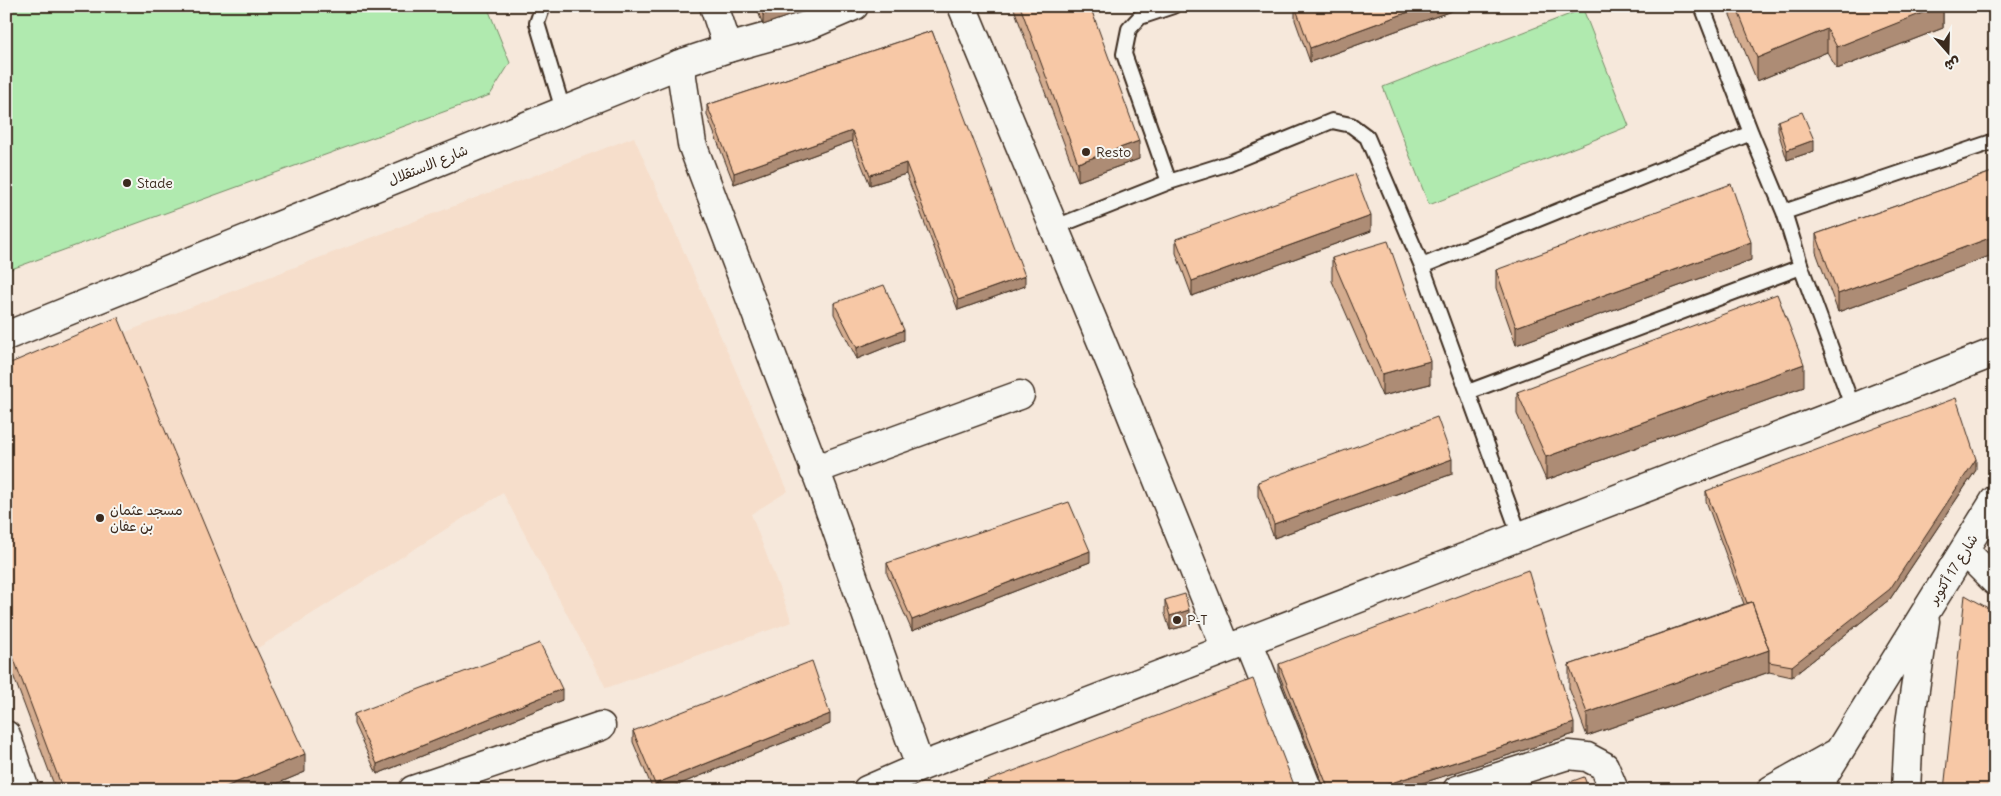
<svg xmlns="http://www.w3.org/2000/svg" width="2001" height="796" font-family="Delius,'Playpen Sans Arabic',sans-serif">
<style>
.built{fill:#f6decb}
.pitch{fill:#b0eaaf;stroke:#768a66}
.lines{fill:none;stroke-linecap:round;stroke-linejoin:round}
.lane-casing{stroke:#3b2a1e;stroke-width:18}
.street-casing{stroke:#3b2a1e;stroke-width:31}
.secondary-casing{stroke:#3b2a1e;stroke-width:31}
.lane{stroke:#f6f6f2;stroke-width:14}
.street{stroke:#f6f6f2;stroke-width:28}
.secondary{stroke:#f6f6f2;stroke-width:28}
.wall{fill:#d4ac8f;stroke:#3b2a1e}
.shaded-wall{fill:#ad8c74;stroke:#3b2a1e}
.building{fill:#f7c8a6;stroke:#3b2a1e}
.poi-dot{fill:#3b2a1e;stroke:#f6f6f2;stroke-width:2}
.labels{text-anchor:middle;stroke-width:4;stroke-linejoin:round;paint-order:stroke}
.poi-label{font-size:14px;fill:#3b2a1e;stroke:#f6f6f2;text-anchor:start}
.street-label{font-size:14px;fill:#3b2a1e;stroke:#f6f6f2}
</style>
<rect width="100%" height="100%" fill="#f6e8db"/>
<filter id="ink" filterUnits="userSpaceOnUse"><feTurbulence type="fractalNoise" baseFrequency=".02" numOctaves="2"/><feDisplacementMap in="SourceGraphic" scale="10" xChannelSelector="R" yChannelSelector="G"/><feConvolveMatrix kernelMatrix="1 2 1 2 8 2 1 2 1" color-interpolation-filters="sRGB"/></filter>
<g filter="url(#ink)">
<!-- built -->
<path class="built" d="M634,137L788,491L751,514L792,622L606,688L503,493L250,653L118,335Z"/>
<!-- pitch -->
<path class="pitch" d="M6,6H487L510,63L490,95L6,271Z
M1583,9L1629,126L1429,205L1383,87Z"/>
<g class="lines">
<!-- lane casing -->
<g class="lane-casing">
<path id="lane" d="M543,6L537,23L563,110
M1702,6L1751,133L1784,212L1801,267L1853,408
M1169,182L1124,54L1129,29L1140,17L1173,6
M1784,212L1995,141
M1053,228L1169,182L1229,163L1332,121L1351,125L1367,137L1422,266L1520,536
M1422,266L1751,133
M1468,392L1801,267"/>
</g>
<!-- street casing -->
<g class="street-casing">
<path id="street" d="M714,6L728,48
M962,6L1115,374L1226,649
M680,64L692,144L822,488L920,767
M814,470L1020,395
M1965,551L1995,581
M1248,641L1308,790
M6,735L25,790
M413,790L601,726
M867,790L920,767L1853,408L1995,352
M1457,790L1568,755L1587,757L1604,766L1614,790
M1771,790L1835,754
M1815,790L1995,500
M1906,790L1909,730L1925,621"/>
</g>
<!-- secondary casing -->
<g class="secondary-casing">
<path id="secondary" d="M6,336L680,64L728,48L810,25L854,6"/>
</g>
<!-- lane -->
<use href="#lane" class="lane"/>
<!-- street -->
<use href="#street" class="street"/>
<!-- secondary -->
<use href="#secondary" class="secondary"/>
</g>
<!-- wall -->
<path class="wall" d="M756,6H817L763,25Z
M1013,6H1090L1139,159L1078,181Z
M1295,6H1465L1310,62L1295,20Z
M1730,6H1949L1943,8V28L1837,69L1827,52L1757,81L1730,15Z
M932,31L1025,286L958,310L906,174L870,185L852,141L734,184L707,115V105Z
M1778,121L1814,151L1787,160L1778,131Z
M1995,171V254L1838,312L1816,252V234Z
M1371,231L1192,296L1176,253V239Z
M1332,258L1430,384L1382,396L1332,281Z
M1751,260L1516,345L1496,288V270Z
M834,303L904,340L857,359L834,314Z
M6,365L305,772L262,790H56L6,656Z
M1804,387L1546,480L1517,414V392Z
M1976,470L1890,599L1792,677L1769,672L1587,736L1569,688V665L1744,604L1706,501V491Z
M1452,474L1274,538L1258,496V482Z
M1090,562L912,631L887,574V563Z
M1165,600L1189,625L1170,630L1165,614Z
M1279,664L1574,734L1401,790H1325L1279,674Z
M562,700L377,774L354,724V714Z
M830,724L665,790H653L633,742V731Z"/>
<!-- shaded-wall -->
<path class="shaded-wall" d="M787,6H817L763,25V15Z
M1425,6H1465L1310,62V48Z
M1938,6H1949L1943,8V28L1837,69V47Z
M1827,29V52L1757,81V58Z
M852,131V141L734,184V173Z
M1814,140V151L1787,160V150Z
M1139,141V159L1078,181V163Z
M906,163V174L870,185V175Z
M1371,216V231L1192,296V281Z
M1995,236V254L1838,312V294Z
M1751,242V260L1516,345V327Z
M1025,276V286L958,310V300Z
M904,330V340L857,359V348Z
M1430,361V384L1382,396V374Z
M1804,364V387L1546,480V457Z
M1452,459V474L1274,538V524Z
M1976,459V470L1890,599L1792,677V666Z
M1090,551V562L912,631V620Z
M1189,610V625L1170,630V616Z
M1769,650V672L1587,736V713Z
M562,689V700L377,774V764Z
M830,714V724L665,790H655V784Z
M1574,723V734L1401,790H1370Z
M305,754V772L262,790H218Z"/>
<!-- building -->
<path class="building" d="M760,6H787L763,15Z
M1020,6H1090L1139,141L1078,163Z
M1295,6H1425L1310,48Z
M1736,6H1940L1837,47L1827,29L1757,58Z
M932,31L1025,276L958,300L906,163L870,175L852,131L734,173L707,105Z
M1802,112L1814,140L1787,150L1778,121Z
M1995,171V236L1838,294L1816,234Z
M1355,174L1371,216L1192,281L1176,239Z
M1731,184L1751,242L1516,327L1496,270Z
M1388,241L1430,361L1382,374L1332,258Z
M884,285L904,330L857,348L834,303Z
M1777,294L1804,364L1546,457L1517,392Z
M118,317L250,635L305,754L218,790H63L6,638V365Z
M1956,398L1976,459L1890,589L1792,666L1769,662V650L1752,602L1747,603L1706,491Z
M1437,417L1452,459L1274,524L1258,482Z
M1069,502L1090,551L912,620L887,563Z
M1528,570L1574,723L1370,790H1329L1279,664Z
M1185,594L1189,610L1170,616L1165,600Z
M1965,595L1995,612V790H1944Z
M1752,602L1769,650L1587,713L1569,665Z
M540,643L562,689L377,764L354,714Z
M812,661L830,714L655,784L633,731Z
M1253,679L1296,790H964Z
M1584,777L1589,790H1548Z"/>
</g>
<!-- markers -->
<g class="poi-dot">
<circle cx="1086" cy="152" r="5"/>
<circle cx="127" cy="183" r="5"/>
<circle cx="100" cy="518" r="5"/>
<circle cx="1177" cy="620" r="5"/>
</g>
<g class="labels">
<!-- poi labels -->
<g class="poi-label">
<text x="1096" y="157">Resto</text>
<text x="137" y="188">Stade</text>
<text x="110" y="515">مسجد عثمان<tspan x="110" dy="16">بن عفان</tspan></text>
<text x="1187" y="625">P-T</text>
</g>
<!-- street labels -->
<g class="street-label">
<text transform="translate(428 165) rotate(-22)" y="5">شارع الاستقلال</text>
<text transform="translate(1953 569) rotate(-58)" y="5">شارع 17 أكتوبر</text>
</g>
</g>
<!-- margin -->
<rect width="2001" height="796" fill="none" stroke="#f6f6f2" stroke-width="25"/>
<rect x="12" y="12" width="1976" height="771" fill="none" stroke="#3b2a1e" stroke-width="2" filter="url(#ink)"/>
<!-- north arrow -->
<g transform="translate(1948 52) rotate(160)" stroke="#f6f6f2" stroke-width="4" paint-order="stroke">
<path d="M0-4L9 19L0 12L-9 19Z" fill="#3b2a1e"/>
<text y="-8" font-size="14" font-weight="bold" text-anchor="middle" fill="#3b2a1e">ش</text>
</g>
</svg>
